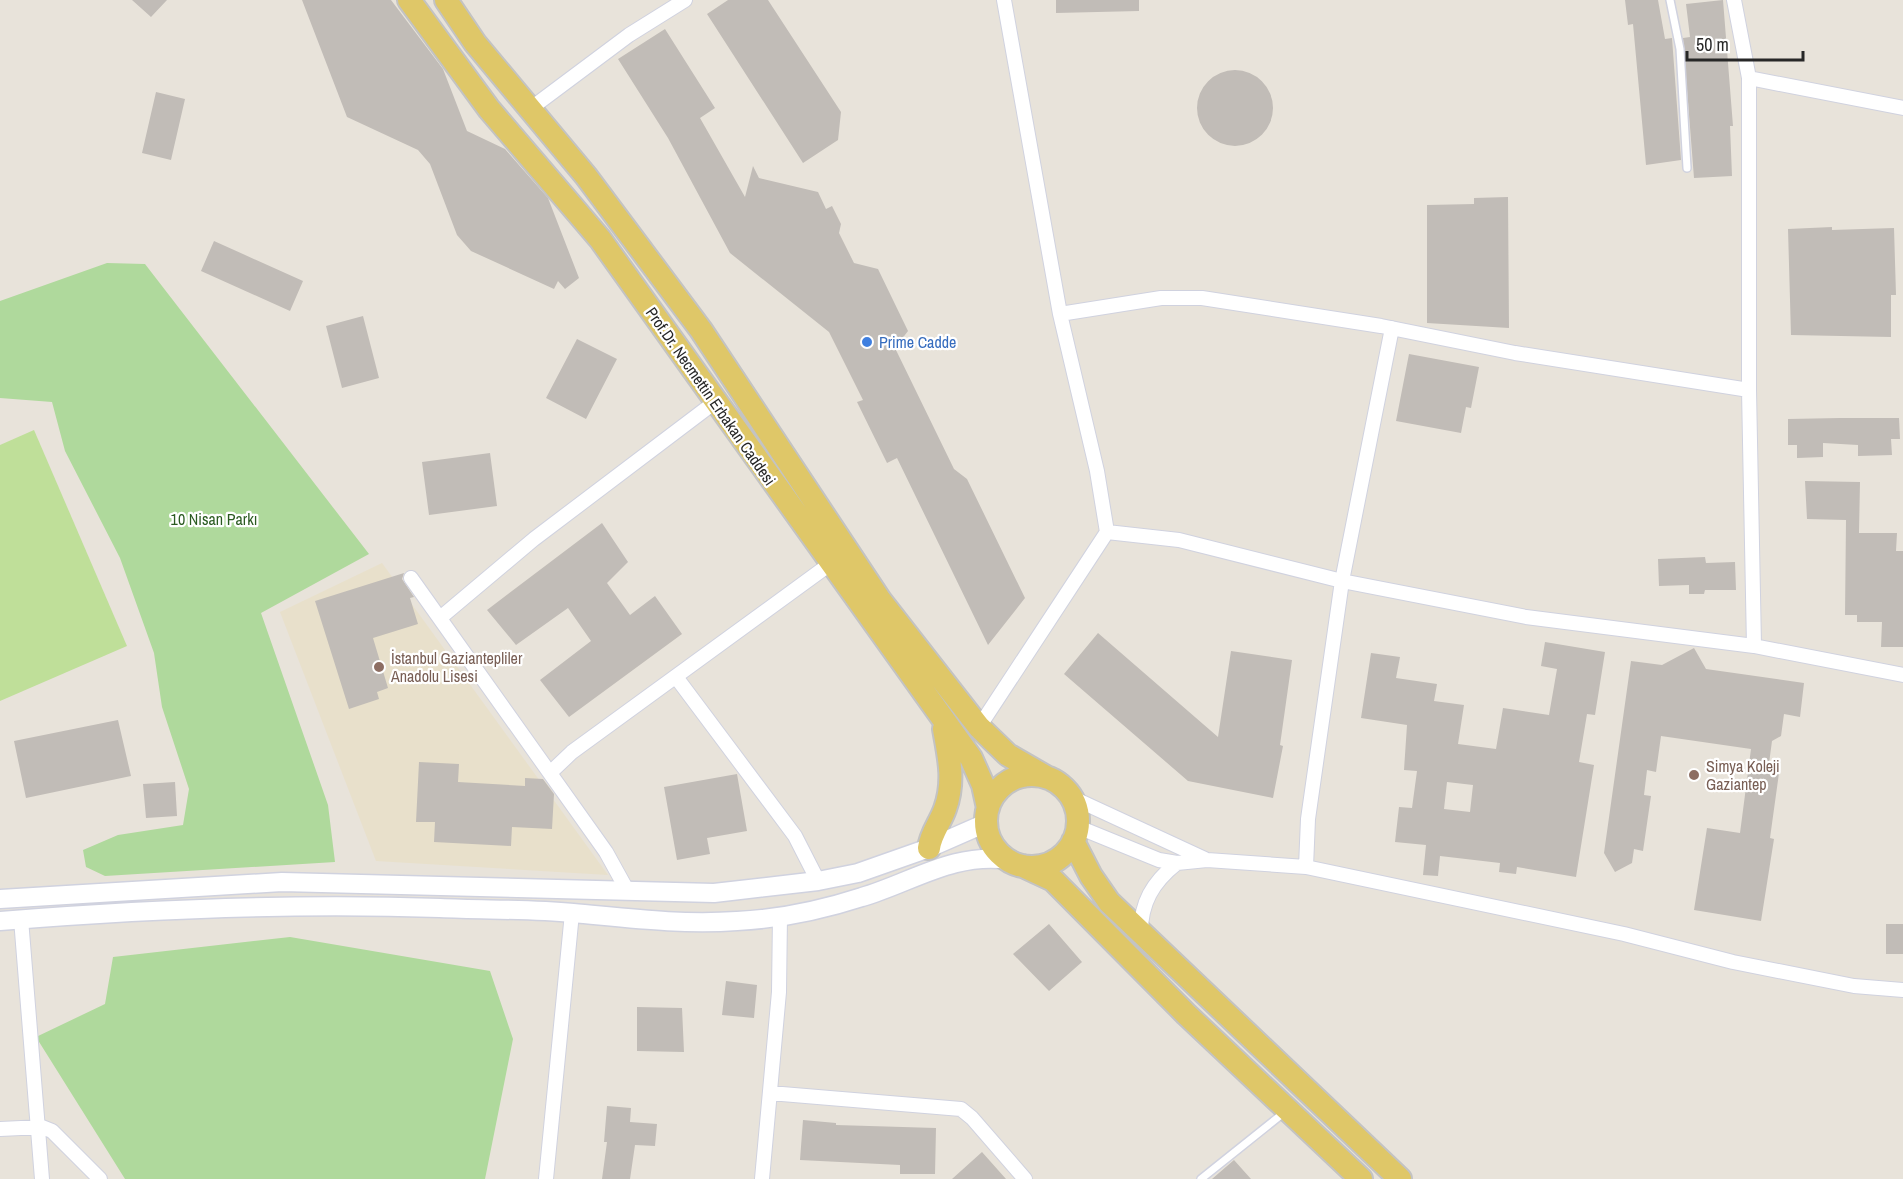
<svg xmlns="http://www.w3.org/2000/svg" width="1903" height="1179" font-family="'Archivo Narrow',sans-serif">
<style>
.education{fill:#e8e0cb}
.green{fill:#afd99c}
.pitch{fill:#bfdf99}
.building{fill:#c1bcb7;fill-rule:evenodd}
.lines{fill:none;stroke-linecap:round;stroke-linejoin:round}
.service-casing{stroke:#d0d2df;stroke-width:10}
.minor-casing{stroke:#d0d2df;stroke-width:16}
.tertiary-casing{stroke:#d0d2df;stroke-width:21}
.primary-casing{stroke:#c3c3c3;stroke-width:26}
.service{stroke:#fff;stroke-width:7}
.minor{stroke:#fff;stroke-width:14}
.tertiary{stroke:#fff;stroke-width:18}
.primary{stroke:#dfc768;stroke-width:22}
.shop-dot{fill:#3f7fe0;stroke:#fff;stroke-width:2}
.education-dot{fill:#8d6e63;stroke:#fff;stroke-width:2}
.labels{text-anchor:middle;stroke-width:4.5;stroke-linejoin:round;paint-order:stroke}
.shop-label{font-size:16px;fill:#366cbe;stroke:#fff;text-anchor:start}
.street-label{font-size:16px;fill:#272727;stroke:#fff}
.park-label{font-size:16px;fill:#2b5b21;stroke:#fff}
.education-label{font-size:16px;fill:#785e54;stroke:#fff;text-anchor:start}
</style>
<rect width="100%" height="100%" fill="#e8e3da"/>
<!-- education -->
<path class="education" d="M382,563L608,875L376,861L280,612Z"/>
<!-- green -->
<path class="green" d="M107,263L145,264L369,554L261,613L328,805L335,862L105,876L86,867L83,850L118,835L183,825L189,789L162,707L154,653L120,558L65,451L52,402L0,398V301Z
M290,937L490,971L513,1039L485,1179H125L36,1037L105,1004L113,957Z"/>
<!-- pitch -->
<path class="pitch" d="M34,430L127,646L0,701V445Z"/>
<!-- building -->
<path class="building" d="M132,0H167L151,17Z
M302,0H391L443,69L467,131L505,149L548,198L579,278L565,289L558,281L554,289L471,251L457,235L430,164L418,150L347,117Z
M728,0H768L841,112L838,140L803,163L707,14Z
M1056,0H1139V11L1056,13Z
M1625,0H1658L1665,39L1672,38L1681,160L1646,165L1633,24L1628,25Z
M1723,0L1733,126H1730L1732,176L1694,178L1683,38L1690,37L1686,4Z
M665,29L715,108L700,118L745,197L753,166L759,178L818,192L826,209L832,206L841,224L839,233L854,263L878,269L908,331L895,348L954,469L967,479L1025,598L988,645L897,458L887,463L857,402L863,400L829,332L730,253L668,138L618,59Z
M1197 108a38 38 0 1 1 76 0a38 38 0 1 1-76 0Z
M156,92L185,99L171,160L142,153Z
M1508,197L1509,328L1427,323V205L1474,204V198Z
M1832,227V230L1894,228L1896,295H1891V337L1791,335L1788,229Z
M214,241L303,281L290,311L201,271Z
M363,316L379,378L342,388L326,326Z
M577,339L617,359L586,419L546,398Z
M1409,354L1479,367L1471,408L1466,407L1461,433L1396,421Z
M1840,418H1899L1900,439H1891L1892,455L1858,456V445L1823,443V457L1797,458V445H1788V419Z
M490,453L497,506L429,515L422,462Z
M1805,481L1860,482L1859,533H1897L1896,551H1903V647H1881L1882,622H1857V615H1845L1846,520L1807,519Z
M602,523L628,562L607,583L630,615L655,596L682,634L569,717L540,680L591,641L568,608L516,645L487,610Z
M1705,557L1706,563L1735,562L1736,590H1705L1704,594H1689V585L1659,586L1658,559Z
M404,573L402,579L414,597L410,598L418,624L373,638L388,688L377,692L379,699L349,709L315,601Z
M1098,633L1218,737L1231,651L1292,660L1280,745L1283,746L1273,798L1188,781L1064,674Z
M1545,642L1605,652L1595,715L1587,714L1579,762L1594,765L1576,877L1517,867L1516,874L1499,872L1500,863L1440,856L1438,876L1423,875L1426,845L1395,842L1399,807L1412,808L1417,771L1404,770L1407,725L1361,718L1371,653L1400,657L1396,678L1437,684L1434,701L1464,705L1458,744L1496,749L1503,708L1549,715L1557,669L1541,666ZM1447,782L1473,785L1470,812L1444,809Z
M1694,648L1706,669L1804,683L1800,717L1784,714L1781,736L1772,741L1768,771L1779,773L1770,838L1774,839L1761,921L1694,910L1707,828L1740,833L1751,749L1661,736L1656,772L1647,770L1644,795L1651,796L1643,851L1634,849L1632,863L1615,872L1604,853L1631,661L1662,665Z
M118,720L131,776L26,798L14,741Z
M419,762L459,764L458,782L525,786V778L543,779L554,794L552,829L512,827L511,846L434,842L435,822H416Z
M737,774L747,831L707,838L710,854L677,860L664,787Z
M175,782L177,816L146,818L143,784Z
M1049,924L1082,962L1049,991L1013,954Z
M1886,924H1903V954H1886Z
M726,981L757,985L754,1018L722,1015Z
M637,1007L682,1008L684,1052L637,1051Z
M607,1106L631,1108L630,1122L657,1124L655,1146L635,1145L630,1179H602L607,1142H604Z
M803,1120L836,1123V1125L936,1128L935,1174H900V1165L800,1160Z
M982,1152L1006,1179H952Z
M1234,1160L1251,1179H1212Z"/>
<g class="lines">
<!-- service casing -->
<g class="service-casing">
<path id="service" d="M1670,0L1680,49L1687,168
M1201,1179L1286,1111"/>
</g>
<!-- minor casing -->
<g class="minor-casing">
<path id="minor" d="M1734,0L1749,78V390L1754,646
M1749,78L1903,108
M530,109L629,35L685,0
M1060,314L1161,298H1202L1381,326L1515,353L1749,390
M1107,532L1179,540L1342,581L1526,617L1754,646L1903,675
M411,578L606,852L627,890
M440,618L534,539L715,402
M676,677L795,836L818,881
M979,727L1107,532L1097,471L1060,314L1004,0
M550,773L572,752L830,564
M1071,797L1205,859
M1078,827L1159,860L1177,863L1207,860L1306,867L1624,934L1733,962L1854,986L1903,990
M1306,867L1308,819L1342,581L1392,328
M21,919L42,1179
M1141,935C1140,903 1153,882 1177,863
M770,1093L961,1109L972,1118L1025,1179
M0,1129L42,1127L52,1131L100,1179
M546,1179L572,913
M762,1179L779,992L780,916"/>
</g>
<!-- tertiary casing -->
<g class="tertiary-casing">
<path id="tertiary" d="M0,899L282,882L714,893L818,881L858,873L929,848L986,823
M0,921C147,909 293,903 440,908C484,910 529,909 573,913C628,918 681,925 737,921C779,919 822,910 862,897C913,882 953,852 1009,860"/>
</g>
<!-- primary casing -->
<g class="primary-casing">
<path id="primary" d="M409,0L489,109L600,239L971,758L983,785L988,808
M446,0L475,43L586,176L701,330L880,600L979,727L1008,755L1048,778
M986 821a46 46 0 1 1 92 0a46 46 0 1 1-92 0Z
M1073,841L1091,876L1109,902L1400,1179
M929,848C931,833 940,823 945,809C955,781 949,757 944,729
M1023,866L1053,880L1186,1014L1361,1179"/>
</g>
<!-- service -->
<use href="#service" class="service"/>
<!-- minor -->
<use href="#minor" class="minor"/>
<!-- tertiary -->
<use href="#tertiary" class="tertiary"/>
<!-- primary -->
<use href="#primary" class="primary"/>
</g>
<!-- markers -->
<circle class="shop-dot" cx="867" cy="342" r="6"/>
<g class="education-dot">
<circle cx="379" cy="667" r="6"/>
<circle cx="1694" cy="775" r="6"/>
</g>
<g class="labels">
<!-- shop labels -->
<g class="shop-label">
<text x="879" y="348">Prime Cadde</text>
</g>
<!-- street labels -->
<g class="street-label">
<text transform="translate(711 396) rotate(55)" y="6">Prof.Dr. Necmettin Erbakan Caddesi</text>
</g>
<!-- park labels -->
<g class="park-label">
<text x="214" y="525">10 Nisan Parkı</text>
</g>
<!-- education labels -->
<g class="education-label">
<text x="391" y="664">İstanbul Gaziantepliler<tspan x="391" dy="18">Anadolu Lisesi</tspan></text>
<text x="1706" y="772">Simya Koleji<tspan x="1706" dy="18">Gaziantep</tspan></text>
</g>
</g>
<!-- scale -->
<path d="M1687 51v9h116v-9" fill="none" stroke="#272727" stroke-width="3"/>
<text x="1696" y="51" font-size="18" fill="#272727" stroke="#ffffff" stroke-width="4.5" paint-order="stroke">50 m</text>
</svg>
